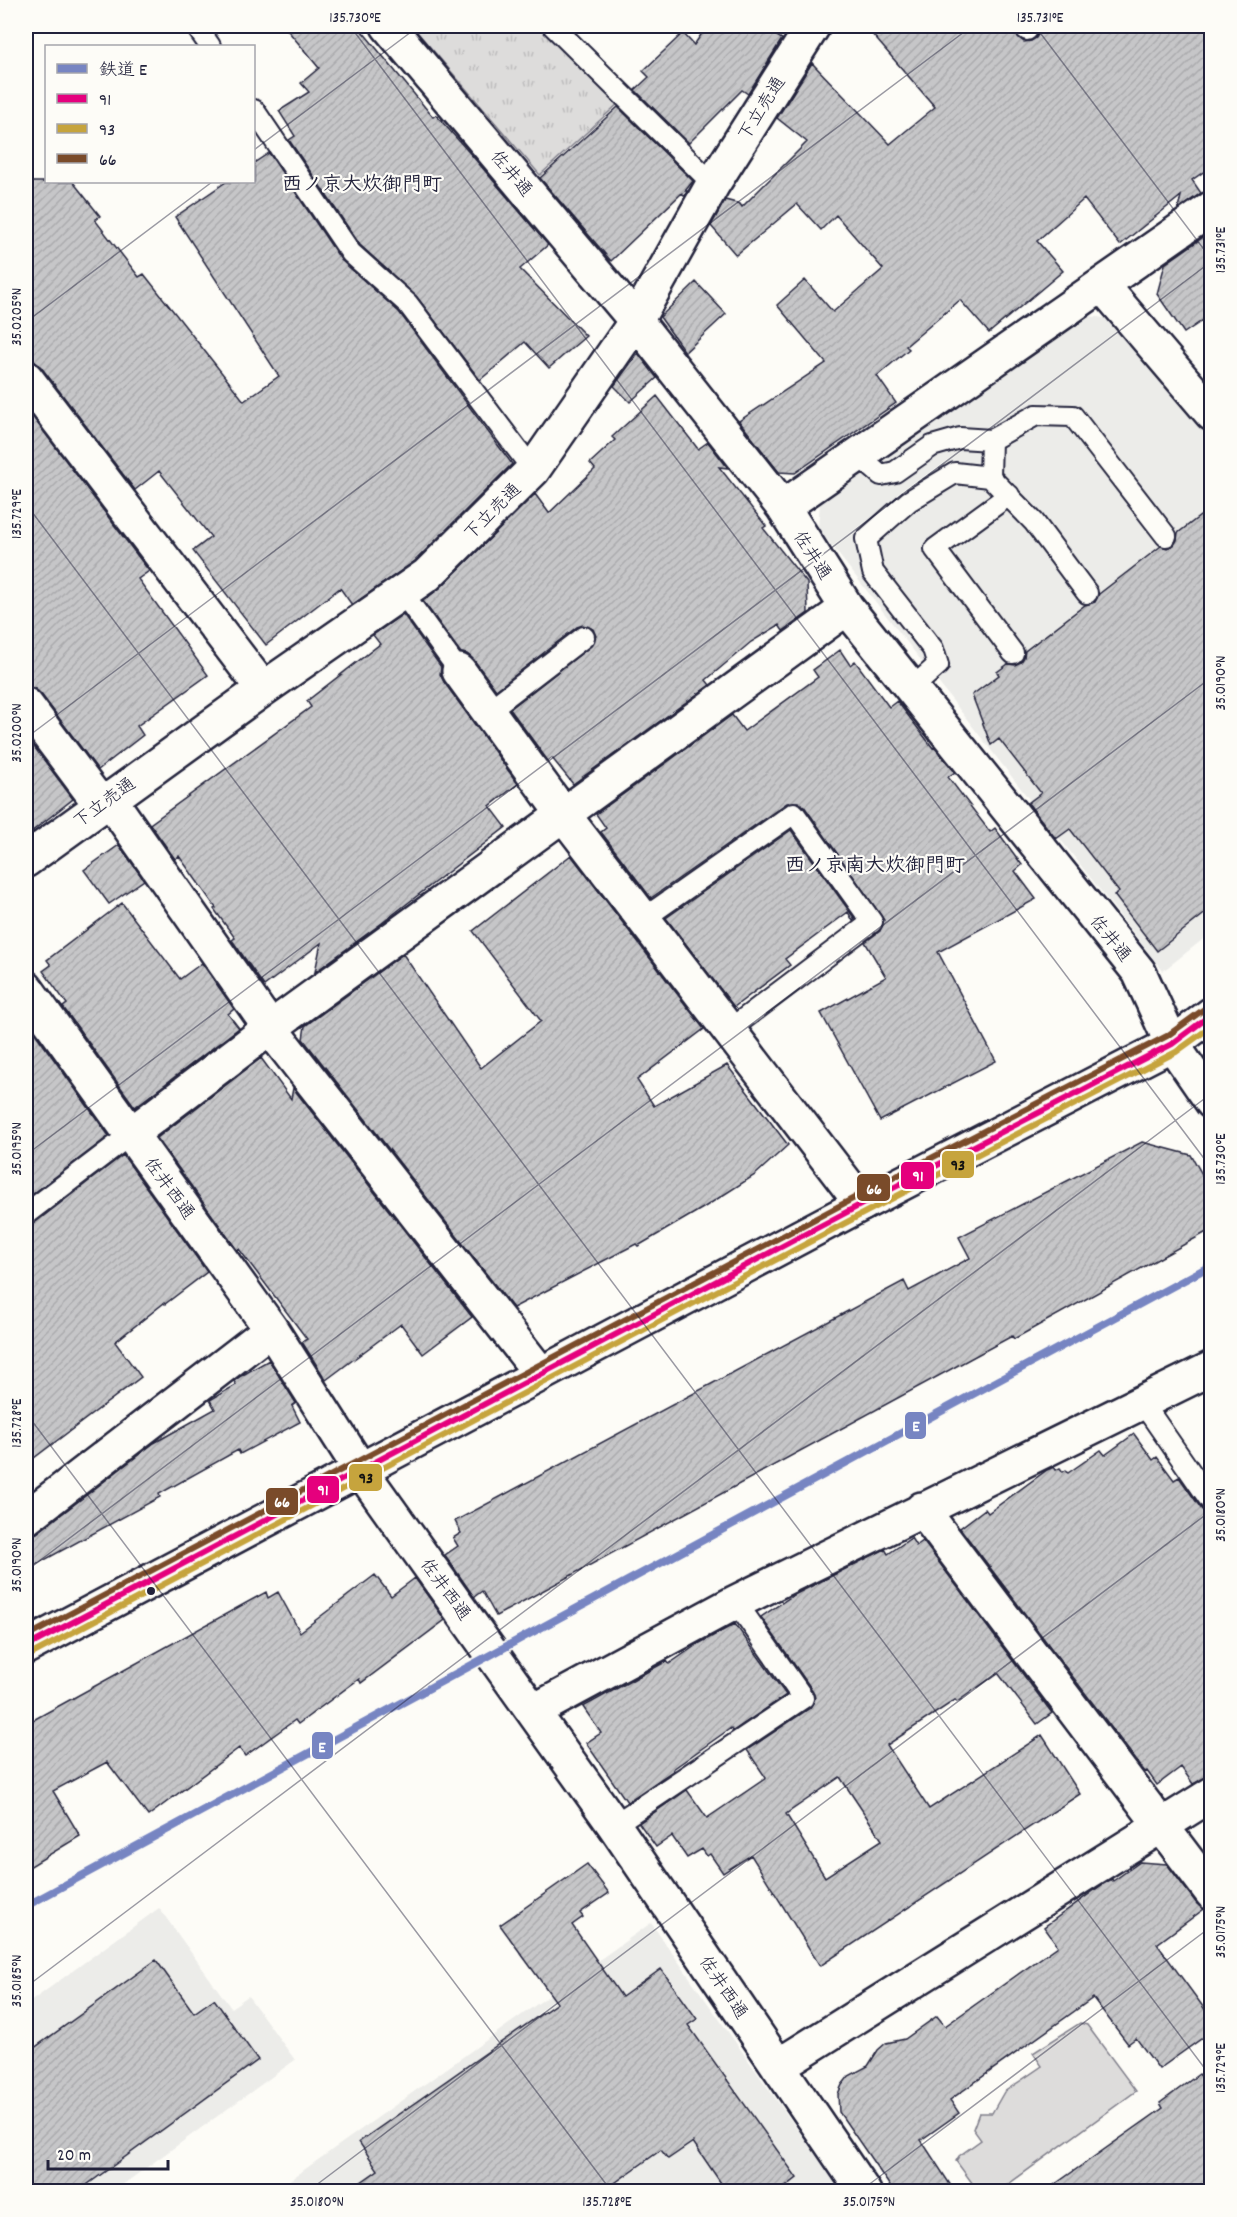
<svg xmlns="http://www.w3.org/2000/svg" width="1237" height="2217" font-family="Dekko,'Klee One',sans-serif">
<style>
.built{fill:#ecece9}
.grass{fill:url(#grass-tufts);stroke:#807f8b;stroke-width:1.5}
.pitch{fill:#dddcdb;stroke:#807f8b;stroke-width:1.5}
.building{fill:url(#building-hatch);stroke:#22223b;stroke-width:1.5;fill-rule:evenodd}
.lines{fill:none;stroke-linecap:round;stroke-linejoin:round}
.lane-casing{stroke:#22223b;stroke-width:24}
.street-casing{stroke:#22223b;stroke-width:38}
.secondary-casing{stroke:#22223b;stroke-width:38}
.primary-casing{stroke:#22223b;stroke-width:38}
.lane{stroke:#fdfcf7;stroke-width:20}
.street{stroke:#fdfcf7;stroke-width:33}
.secondary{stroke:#fdfcf7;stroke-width:33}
.primary{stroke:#fdfcf7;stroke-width:33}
.bus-1-casing{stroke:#fdfcf7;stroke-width:10}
.bus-2-casing{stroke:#fdfcf7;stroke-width:10}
.bus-3-casing{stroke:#fdfcf7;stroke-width:10}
.bus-1{stroke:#e5007d;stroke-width:6}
.bus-2{stroke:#c6a43d;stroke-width:6}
.bus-3{stroke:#7a4b2a;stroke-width:6}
.rail-1-casing{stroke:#fdfcf7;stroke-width:12}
.rail-1{stroke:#7785c2;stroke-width:8}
.ticks{fill:none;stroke:#22223b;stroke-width:1.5;stroke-opacity:0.45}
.bus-dot{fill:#22223b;stroke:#fdfcf7;stroke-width:2}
.labels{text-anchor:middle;stroke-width:4.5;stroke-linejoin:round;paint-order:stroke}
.street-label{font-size:18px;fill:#22223b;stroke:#fdfcf7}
.neighbourhood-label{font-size:20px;font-weight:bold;fill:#22223b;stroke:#fdfcf7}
.line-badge{stroke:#fdfcf7;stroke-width:2}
.badge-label{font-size:16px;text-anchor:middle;font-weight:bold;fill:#fff}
.pale-badge-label{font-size:16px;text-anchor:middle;font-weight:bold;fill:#111}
.neatline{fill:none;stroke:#22223b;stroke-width:2}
.ticks-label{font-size:15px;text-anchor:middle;fill:#22223b}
</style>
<defs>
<pattern id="grass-tufts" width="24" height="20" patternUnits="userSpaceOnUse" patternTransform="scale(1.5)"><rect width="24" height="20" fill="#dddcdb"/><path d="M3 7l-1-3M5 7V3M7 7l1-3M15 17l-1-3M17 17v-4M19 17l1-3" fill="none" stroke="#bdbcbd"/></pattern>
<pattern id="building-hatch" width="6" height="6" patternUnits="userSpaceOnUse" patternTransform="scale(1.5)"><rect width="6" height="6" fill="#c6c6c8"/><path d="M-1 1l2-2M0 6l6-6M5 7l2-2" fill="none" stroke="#aaaaad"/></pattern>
</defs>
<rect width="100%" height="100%" fill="#fdfcf7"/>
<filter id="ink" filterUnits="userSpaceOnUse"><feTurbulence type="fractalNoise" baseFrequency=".0167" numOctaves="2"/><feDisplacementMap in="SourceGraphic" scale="12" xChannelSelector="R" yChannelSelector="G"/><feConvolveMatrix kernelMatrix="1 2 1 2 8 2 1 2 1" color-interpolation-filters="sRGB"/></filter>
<g filter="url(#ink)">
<!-- built -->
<path class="built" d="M1089,316L1112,319L1211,438V933L1163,971L818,528L820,502Z
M159,1908L231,2008L248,1996L295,2060L114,2191H26V2005Z
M651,1923L841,2191L273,2192Z"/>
<!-- grass -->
<path class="grass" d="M412,26H541L620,102L540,175Z"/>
<!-- pitch -->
<path class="pitch" d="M1080,2023L1087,2025L1136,2091L999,2191H978L956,2161L959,2156L981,2140L973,2129L979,2113H992L1004,2092L1042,2066L1033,2053Z"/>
<!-- building -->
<path class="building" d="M284,26H358L433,117L436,115L474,158L548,245L520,269L586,336L549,368L525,342L480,380L417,297L360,245L289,140L295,136L279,111L309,92L301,83L319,68Z
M707,26H760L782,39L748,94L742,90L689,143L635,90L649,77L643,71L683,33L694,45Z
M865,26H1011L1015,34L1024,42L1031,41L1036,38L1039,33L1038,26H1212V166L1192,180L1201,193L1178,209L1181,196L1120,245L1084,199L1037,241L1063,271L989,333L960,300L906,346L909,349L877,376L896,403L795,473L779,472L739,421L826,363L777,305L805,280L833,312L883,269L836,215L821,230L797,204L736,255L711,226L725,200L740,204L742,207L807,142L777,118L812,63L890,144L935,107Z
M618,107L693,181L685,191H687L685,196L682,193L611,261L540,178Z
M269,153L341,260L399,312L512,464L415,561L352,605L340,588L266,645L193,551L211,537L159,471L135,490L41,367L34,361L26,360V182H73L100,216L95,220L139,277L144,274L244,401L279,376L175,217L226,182H254V163Z
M1212,231V314L1184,333L1157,294L1165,264Z
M696,282L726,314L685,352L660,317Z
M638,353L657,378L630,402L614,386Z
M657,396L698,449L708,442L728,468L719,467L766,526L763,528L807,583L808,613L783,631L779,625L751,642L706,680L710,685L573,784L552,758L548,761L510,709L591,646L596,636L593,629L583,625L577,627L496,690L474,660L467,654L461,653L423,601L440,588L535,494L549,513L595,469L590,463L615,440L612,437Z
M26,408L149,571L138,579L208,675L137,726L143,735L98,770L41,694L34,688L26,687Z
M1212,507V908L1157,951L1114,895L1119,892L1070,829L1056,839L1028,803L1041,793L999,739L991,745L972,695L999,675L997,672L1008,664L1015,665L1021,662L1024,657L1025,651L1085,605L1095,602L1099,594L1161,546L1167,548L1174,545L1177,540L1178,533Z
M403,614L441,667L440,674L444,682L518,784L490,806L506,827L382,923L315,972L321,943L264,986L232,940L235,938L214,909L216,908L179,856L175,859L150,824L311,707L307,701L380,644L373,635Z
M840,650L850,665L855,661L889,707L897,701L933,748L934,747L955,772L948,777L990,832L995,828L1022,865L1015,871L1036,899L938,952L996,1061L880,1121L821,1013L886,977L865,942L880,931L884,920L804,806L798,802L787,803L651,898L601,832L606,828L596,814L732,715L744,731L818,677L813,670Z
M26,736L73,799L26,836Z
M791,830L855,919L853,921L848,912L785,959L790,965L734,1007L666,918Z
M119,845L144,880L109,904L84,870Z
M571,855L704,1029L637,1080L654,1106L727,1065L788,1145L755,1175L703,1208L638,1246L636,1244L513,1308L303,1039L305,1026L403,954L481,1068L541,1021L473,931Z
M122,903L180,979L202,963L234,1009L228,1014L239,1028L135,1107L63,1007L67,1004L43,971L51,965L47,960Z
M32,1029L109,1136L26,1199V1034Z
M261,1058L291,1099L293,1088L472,1317L423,1354L401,1324L326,1380L302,1342L307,1339L239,1249L237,1250L157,1138Z
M1142,1142L1191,1155L1212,1192V1229L1014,1339L1012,1336L496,1616L482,1591L474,1597L445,1555L458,1546L453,1538L461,1533L455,1521L904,1281L909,1291L970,1258L959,1237Z
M123,1155L207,1272L165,1304L164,1303L115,1342L141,1377L26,1464V1226L33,1224Z
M269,1360L296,1403L292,1406L300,1422L240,1454L238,1450L159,1494L160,1497L26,1570V1536L37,1533L154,1443L215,1409L210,1400L236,1385L234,1381L241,1376Z
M1134,1434L1153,1460L1157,1457L1174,1480L1179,1477L1202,1510L1212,1515V1775L1193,1784L1181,1767L1157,1785L1147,1771L1145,1772L960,1528L985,1509L988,1513L1047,1470L1054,1467L1056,1470L1060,1468L1063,1472L1066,1470L1068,1473L1101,1450L1105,1455Z
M911,1538L916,1546L923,1541L1052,1713L1037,1724L998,1673L957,1702L955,1700L887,1745L929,1809L1042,1735L1080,1794L820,1966L751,1855L723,1873L710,1854L707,1856L702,1849L687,1858L672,1836L656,1847L639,1823L687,1790L707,1818L766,1778L747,1750L810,1708L815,1698L813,1691L761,1617L792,1596L885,1549L888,1554ZM840,1777L882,1840L825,1877L786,1814Z
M375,1575L391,1596L415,1578L445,1620L361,1683L359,1679L298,1724L295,1720L245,1756L239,1748L148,1816L107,1762L53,1791L80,1836L26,1869V1724L266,1592L268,1598L278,1592L300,1632Z
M735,1624L786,1695L733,1731L731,1728L673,1769L674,1770L627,1802L586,1743L601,1733L583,1707L667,1661L669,1664L698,1644Z
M1140,1862L1167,1864L1197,1904L1204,1909L1157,1944L1212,2019V2031L1159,2069L1136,2038L1128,2044L1093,1998L950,2100L959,2113L921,2140L955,2192H894L839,2112L838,2094L842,2085L849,2076L868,2066L878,2050L886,2043L905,2039L937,2016L945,2026L1058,1946L1044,1927L1103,1884L1112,1879L1113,1881Z
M587,1864L609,1893L580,1913L583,1917L572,1925L622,1997L661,1969L697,2019L688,2025L797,2178L779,2192H727L693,2142L668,2159L661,2150L602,2192H347L378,2170L359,2142L557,2003L500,1925Z
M156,1960L194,2013L214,1999L258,2060L77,2192H26V2054Z
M1199,2074L1212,2091V2192H1044L1163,2108L1160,2103Z"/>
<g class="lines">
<!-- lane casing -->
<g class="lane-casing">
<path id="lane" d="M196,26L210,46
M553,26L713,184
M1023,26L1027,30
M254,110L351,253L408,304L533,470
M858,455L881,475L895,472L932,446L960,438L991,440L1036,415L1073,416L1166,536
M990,477L991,440
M1009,495L935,549L1013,653
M402,592L459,671
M912,688L938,665L933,649L873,572L866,539L909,501L955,473L990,477L1034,522L1087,593
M488,711L584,637
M643,919L794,813L872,922L729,1030
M26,1214L131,1134
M1142,1402L1212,1503
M614,1825L803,1698L736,1602"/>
</g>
<!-- street casing -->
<g class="street-casing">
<path id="street" d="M388,26L636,321L783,507L847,608L1139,972L1172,1044
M1102,285L1212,414
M26,378L263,689
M783,507L1212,208
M459,671L563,814L862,1204
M26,705L101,805
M109,798L270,1028L541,1374
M26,860L263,689L427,575L533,470L636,321L713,184L813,26
M26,988L271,1329L360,1469L614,1825L864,2192
M131,1134L270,1028L847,608
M922,1509L1212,1893
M26,1518L271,1329
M534,1711L736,1602L1212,1368
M778,2066L1212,1794"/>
</g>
<!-- secondary casing -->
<g class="secondary-casing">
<path id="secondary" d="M1172,1044L1212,1102"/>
</g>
<!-- primary casing -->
<g class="primary-casing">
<path id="primary" d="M26,1647L862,1204L1172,1044L1212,1014"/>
</g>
<!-- lane -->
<use href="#lane" class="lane"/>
<!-- street -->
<use href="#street" class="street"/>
<!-- secondary -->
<use href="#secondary" class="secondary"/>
<!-- primary -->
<use href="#primary" class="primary"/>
<!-- bus-1 casing -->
<g class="bus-1-casing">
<path id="bus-1" d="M26,1647L862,1204L1172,1044L1212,1014"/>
</g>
<!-- bus-2 casing -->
<g class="bus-2-casing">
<path id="bus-2" d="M30,1655L866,1212L1176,1052L1212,1026"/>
</g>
<!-- bus-3 casing -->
<g class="bus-3-casing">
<path id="bus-3" d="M26,1637L858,1196L1167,1036L1207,1007"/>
</g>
<!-- bus-1 -->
<use href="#bus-1" class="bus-1"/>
<!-- bus-2 -->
<use href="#bus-2" class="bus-2"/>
<!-- bus-3 -->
<use href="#bus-3" class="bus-3"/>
<!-- rail-1 casing -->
<g class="rail-1-casing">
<path id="rail-1" d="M26,1906L1212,1265"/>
</g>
<!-- rail-1 -->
<use href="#rail-1" class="rail-1"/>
</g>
</g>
<!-- ticks -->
<path class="ticks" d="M350,26L1212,1169M1035,26L1212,260M254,150L419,26M26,322L212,182M26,504L1212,2078M26,738L972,26M26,1155L1212,261M26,1413L612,2192M26,1571L1212,677M26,1987L1212,1093M307,2192L1212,1510M859,2192L1212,1926"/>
<!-- markers -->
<circle class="bus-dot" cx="151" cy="1591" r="5"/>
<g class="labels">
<!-- street labels -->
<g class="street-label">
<text transform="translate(761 108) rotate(-58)" y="6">下立売通</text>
<text transform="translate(512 173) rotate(50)" y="6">佐井通</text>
<text transform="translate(492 511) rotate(-45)" y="6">下立売通</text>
<text transform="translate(813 555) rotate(57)" y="6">佐井通</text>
<text transform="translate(104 802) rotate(-36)" y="6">下立売通</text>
<text transform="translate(1111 938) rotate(51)" y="6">佐井通</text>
<text transform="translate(170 1188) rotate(54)" y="6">佐井西通</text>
<text transform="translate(446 1589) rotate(54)" y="6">佐井西通</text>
<text transform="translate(724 1987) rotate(56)" y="6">佐井西通</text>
</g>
<!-- neighbourhood labels -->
<g class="neighbourhood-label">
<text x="362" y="190">西ノ京大炊御門町</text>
<text x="875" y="871">西ノ京南大炊御門町</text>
</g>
</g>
<g class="line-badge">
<rect x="941" y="1150" width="34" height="29" rx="6" fill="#c6a43d"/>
<rect x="900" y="1161" width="35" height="29" rx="6" fill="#e5007d"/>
<rect x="856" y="1173" width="35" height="29" rx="6" fill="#7a4b2a"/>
<rect x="904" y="1411" width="23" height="29" rx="6" fill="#7785c2"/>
<rect x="348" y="1463" width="35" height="29" rx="6" fill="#c6a43d"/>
<rect x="306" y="1475" width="34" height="29" rx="6" fill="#e5007d"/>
<rect x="265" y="1487" width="34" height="29" rx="6" fill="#7a4b2a"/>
<rect x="311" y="1731" width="23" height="29" rx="6" fill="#7785c2"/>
</g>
<g class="badge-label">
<text x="918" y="1181">91</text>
<text x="874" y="1194">66</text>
<text x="916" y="1431">E</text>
<text x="323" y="1495">91</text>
<text x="282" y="1507">66</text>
<text x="322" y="1752">E</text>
</g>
<g class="pale-badge-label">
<text x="958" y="1170">93</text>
<text x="366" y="1483">93</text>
</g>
<!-- margin -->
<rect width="1237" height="2217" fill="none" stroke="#fdfcf7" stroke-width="66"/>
<!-- legend -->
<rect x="45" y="45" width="210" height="138" fill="#fdfcf7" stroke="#a5a5ac" stroke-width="1.5"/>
<rect x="57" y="64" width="30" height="9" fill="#7785c2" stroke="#a5a5ac" stroke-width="1.5"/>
<text x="99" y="75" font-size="18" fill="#22223b">鉄道 E</text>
<rect x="57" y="94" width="30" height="9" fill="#e5007d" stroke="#a5a5ac" stroke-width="1.5"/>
<text x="99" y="105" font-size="18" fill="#22223b">91</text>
<rect x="57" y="124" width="30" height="9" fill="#c6a43d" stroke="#a5a5ac" stroke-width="1.5"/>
<text x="99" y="135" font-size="18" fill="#22223b">93</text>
<rect x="57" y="154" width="30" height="9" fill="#7a4b2a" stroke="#a5a5ac" stroke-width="1.5"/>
<text x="99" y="165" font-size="18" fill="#22223b">66</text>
<!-- scale -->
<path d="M48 2160v9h120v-9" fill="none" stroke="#22223b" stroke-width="3"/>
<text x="57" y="2160" font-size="18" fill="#22223b" stroke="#fdfcf7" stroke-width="4.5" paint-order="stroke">20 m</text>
<rect x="33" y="33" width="1171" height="2151" class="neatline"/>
<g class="ticks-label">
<text x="355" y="22">135.730°E</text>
<text x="1040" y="22">135.731°E</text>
<text transform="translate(1220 250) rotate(-90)" y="5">135.731°E</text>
<text transform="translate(16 317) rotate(-90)" y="5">35.0205°N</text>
<text transform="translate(16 514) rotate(-90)" y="5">135.729°E</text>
<text transform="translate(1220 683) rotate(-90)" y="5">35.0190°N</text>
<text transform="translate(16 733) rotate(-90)" y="5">35.0200°N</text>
<text transform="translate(16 1149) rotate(-90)" y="5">35.0195°N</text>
<text transform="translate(1220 1159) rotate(-90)" y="5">135.730°E</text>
<text transform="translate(16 1423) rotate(-90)" y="5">135.728°E</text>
<text transform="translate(1220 1515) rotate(-90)" y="5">35.0180°N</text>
<text transform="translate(16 1565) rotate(-90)" y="5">35.0190°N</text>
<text transform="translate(1220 1932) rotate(-90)" y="5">35.0175°N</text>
<text transform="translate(16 1981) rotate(-90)" y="5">35.0185°N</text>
<text transform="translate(1220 2068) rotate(-90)" y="5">135.729°E</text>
<text x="317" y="2206">35.0180°N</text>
<text x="607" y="2206">135.728°E</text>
<text x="869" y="2206">35.0175°N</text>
</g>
</svg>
